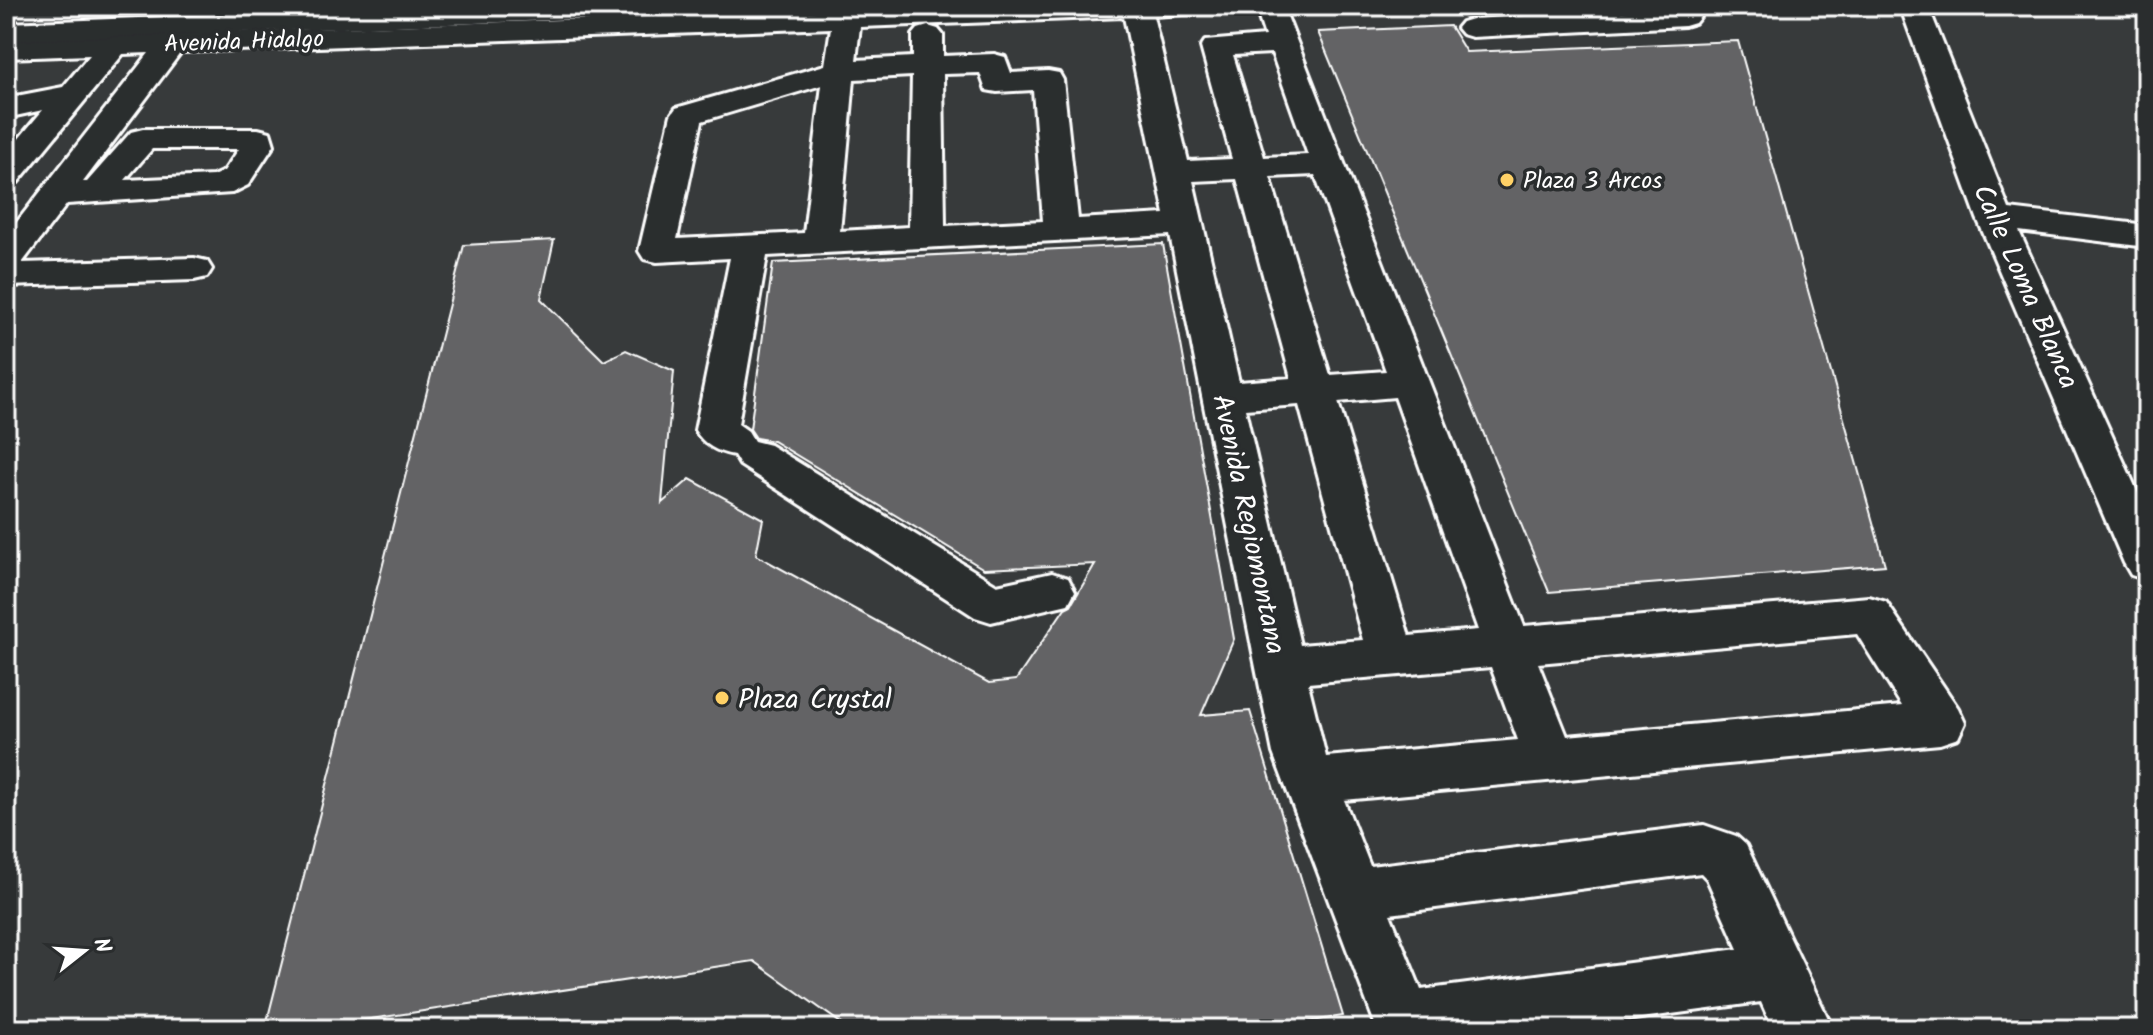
<svg xmlns="http://www.w3.org/2000/svg" width="2153" height="1035" font-family="Kalam,sans-serif">
<style>
.building{fill:#636465;stroke:#fff;stroke-width:2}
.lines{fill:none;stroke-linecap:round;stroke-linejoin:round}
.minor-casing{stroke:#fff;stroke-width:6}
.major-casing{stroke:#fff;stroke-width:6}
.minor{fill:#2a2d2e;fill-rule:evenodd}
.major{fill:#2a2d2e;fill-rule:evenodd}
.poi-dot{fill:#ffd166;stroke:#2a2d2e;stroke-width:3}
.labels{text-anchor:middle;stroke-width:7;stroke-linejoin:round;paint-order:stroke}
.far-street-label{font-size:24px;fill:#fff;stroke:#2a2d2e}
.far-poi-label{font-size:24px;fill:#fff;stroke:#2a2d2e;text-anchor:start}
.street-label{font-size:28px;fill:#fff;stroke:#2a2d2e}
.poi-label{font-size:28px;fill:#fff;stroke:#2a2d2e;text-anchor:start}
</style>
<rect width="100%" height="100%" fill="#373a3b"/>
<filter id="ink" filterUnits="userSpaceOnUse"><feTurbulence type="fractalNoise" baseFrequency=".0125" numOctaves="2"/><feDisplacementMap in="SourceGraphic" scale="16" xChannelSelector="R" yChannelSelector="G"/><feConvolveMatrix kernelMatrix="1 2 1 2 8 2 1 2 1" color-interpolation-filters="sRGB"/></filter>
<g filter="url(#ink)">
<!-- building -->
<path class="building" d="M1450,26L1466,52L1738,41L1885,565L1549,592L1318,32Z
M554,240L541,299L604,361L626,350L674,371L662,503L690,479L763,519L756,555L989,683L1016,680L1065,608L1071,605L1095,564L984,569L773,441L756,438L750,429L773,263L1163,244L1234,639L1201,715L1250,711L1343,1016L1264,1029H849L754,961L305,1029H265L464,245Z"/>
<g class="lines">
<!-- minor casing -->
<g class="minor-casing">
<path id="minor" d="M959,6H1215L1211,12L1153,16L1188,161L1232,159L1201,47L1205,41L1265,36L1255,6H1283L1524,626L1869,597L1886,602L1958,708L1965,723L1958,738L1940,744L1344,800L1370,866L1704,825L1736,836L1746,845L1833,1029H1773L1761,1002L1559,1029H1377L1273,753L1170,235L767,256L738,424L748,431L754,441L770,445L997,585L1052,573L1068,578L1075,591L1068,604L991,622L975,617L740,465L734,455C717,452 704,445 695,430L730,258L657,262L644,259L639,251L671,115L676,108L825,65L831,28L181,52L83,182H87L131,132L143,129H258L270,132L274,145L248,185L232,193L67,204L22,263L194,258L207,261L212,269L207,277L194,280L6,286V236L149,53L123,54L18,182L6,185V154L43,110L6,118V98L63,87L90,55L6,58V40L106,36C116,25 121,21 136,25L141,31L138,35L163,34C173,22 178,19 193,23L198,29L195,33ZM1124,17L1165,214L1078,219L1063,80L1059,73L1048,71L1011,73L1005,57L994,54L943,56V35L938,29L928,26L918,29L913,35V57L856,60L860,27ZM1272,53L1308,155L1264,157L1233,55ZM980,73L986,90L997,92L1033,90L1043,221L945,226L943,74ZM912,76L909,227L840,231L854,79ZM822,85L804,233L677,239L702,121ZM152,149H239L224,171L213,176L125,180ZM1315,175L1386,371L1330,375L1270,177ZM1237,179L1291,378L1239,382L1193,181ZM1395,397L1478,630L1409,636L1338,402ZM1299,405L1363,640L1300,645L1245,409ZM1857,634L1902,706L1567,736L1538,663ZM1491,667L1518,740L1326,757L1308,683ZM1701,873L1707,879L1738,949L1421,990L1390,914Z
M1557,6H1585L1590,13L1685,8L1695,11L1700,17L1695,23L1685,26L1472,37L1462,34L1457,28L1462,22L1472,19L1562,14Z
M1900,6H1928L2009,209L2147,225V247L2019,231L2147,513V580L2131,575L2124,563L1977,218Z"/>
</g>
<!-- major casing -->
<g class="major-casing">
<path id="major" d="M453,6H693L689,12L679,15L6,41V23Z"/>
</g>
<!-- minor -->
<use href="#minor" class="minor"/>
<!-- major -->
<use href="#major" class="major"/>
</g>
</g>
<!-- markers -->
<g class="poi-dot">
<circle cx="1507" cy="180" r="8"/>
<circle cx="722" cy="698" r="8"/>
</g>
<g class="labels">
<!-- far-street labels -->
<g class="far-street-label">
<text transform="translate(244 41) rotate(-2)" y="8">Avenida Hidalgo</text>
</g>
<!-- far-poi labels -->
<g class="far-poi-label">
<text x="1523" y="188">Plaza 3 Arcos</text>
</g>
<!-- street labels -->
<g class="street-label">
<text transform="translate(2027 286) rotate(66)" y="10">Calle Loma Blanca</text>
<text transform="translate(1250 524) rotate(78)" y="10">Avenida Regiomontana</text>
</g>
<!-- poi labels -->
<g class="poi-label">
<text x="738" y="708">Plaza Crystal</text>
</g>
</g>
<!-- margin -->
<rect width="2153" height="1035" fill="none" stroke="#2a2d2e" stroke-width="32"/>
<rect x="16" y="16" width="2121" height="1003" fill="none" stroke="#fff" stroke-width="3" filter="url(#ink)"/>
<!-- north arrow -->
<g transform="translate(84 951) rotate(73)" stroke="#2a2d2e" stroke-width="6" paint-order="stroke">
<path d="M0-6L14 30L0 20L-14 30Z" fill="#ffffff"/>
<text y="-12" font-size="22" font-weight="bold" text-anchor="middle" fill="#ffffff">N</text>
</g>
</svg>
